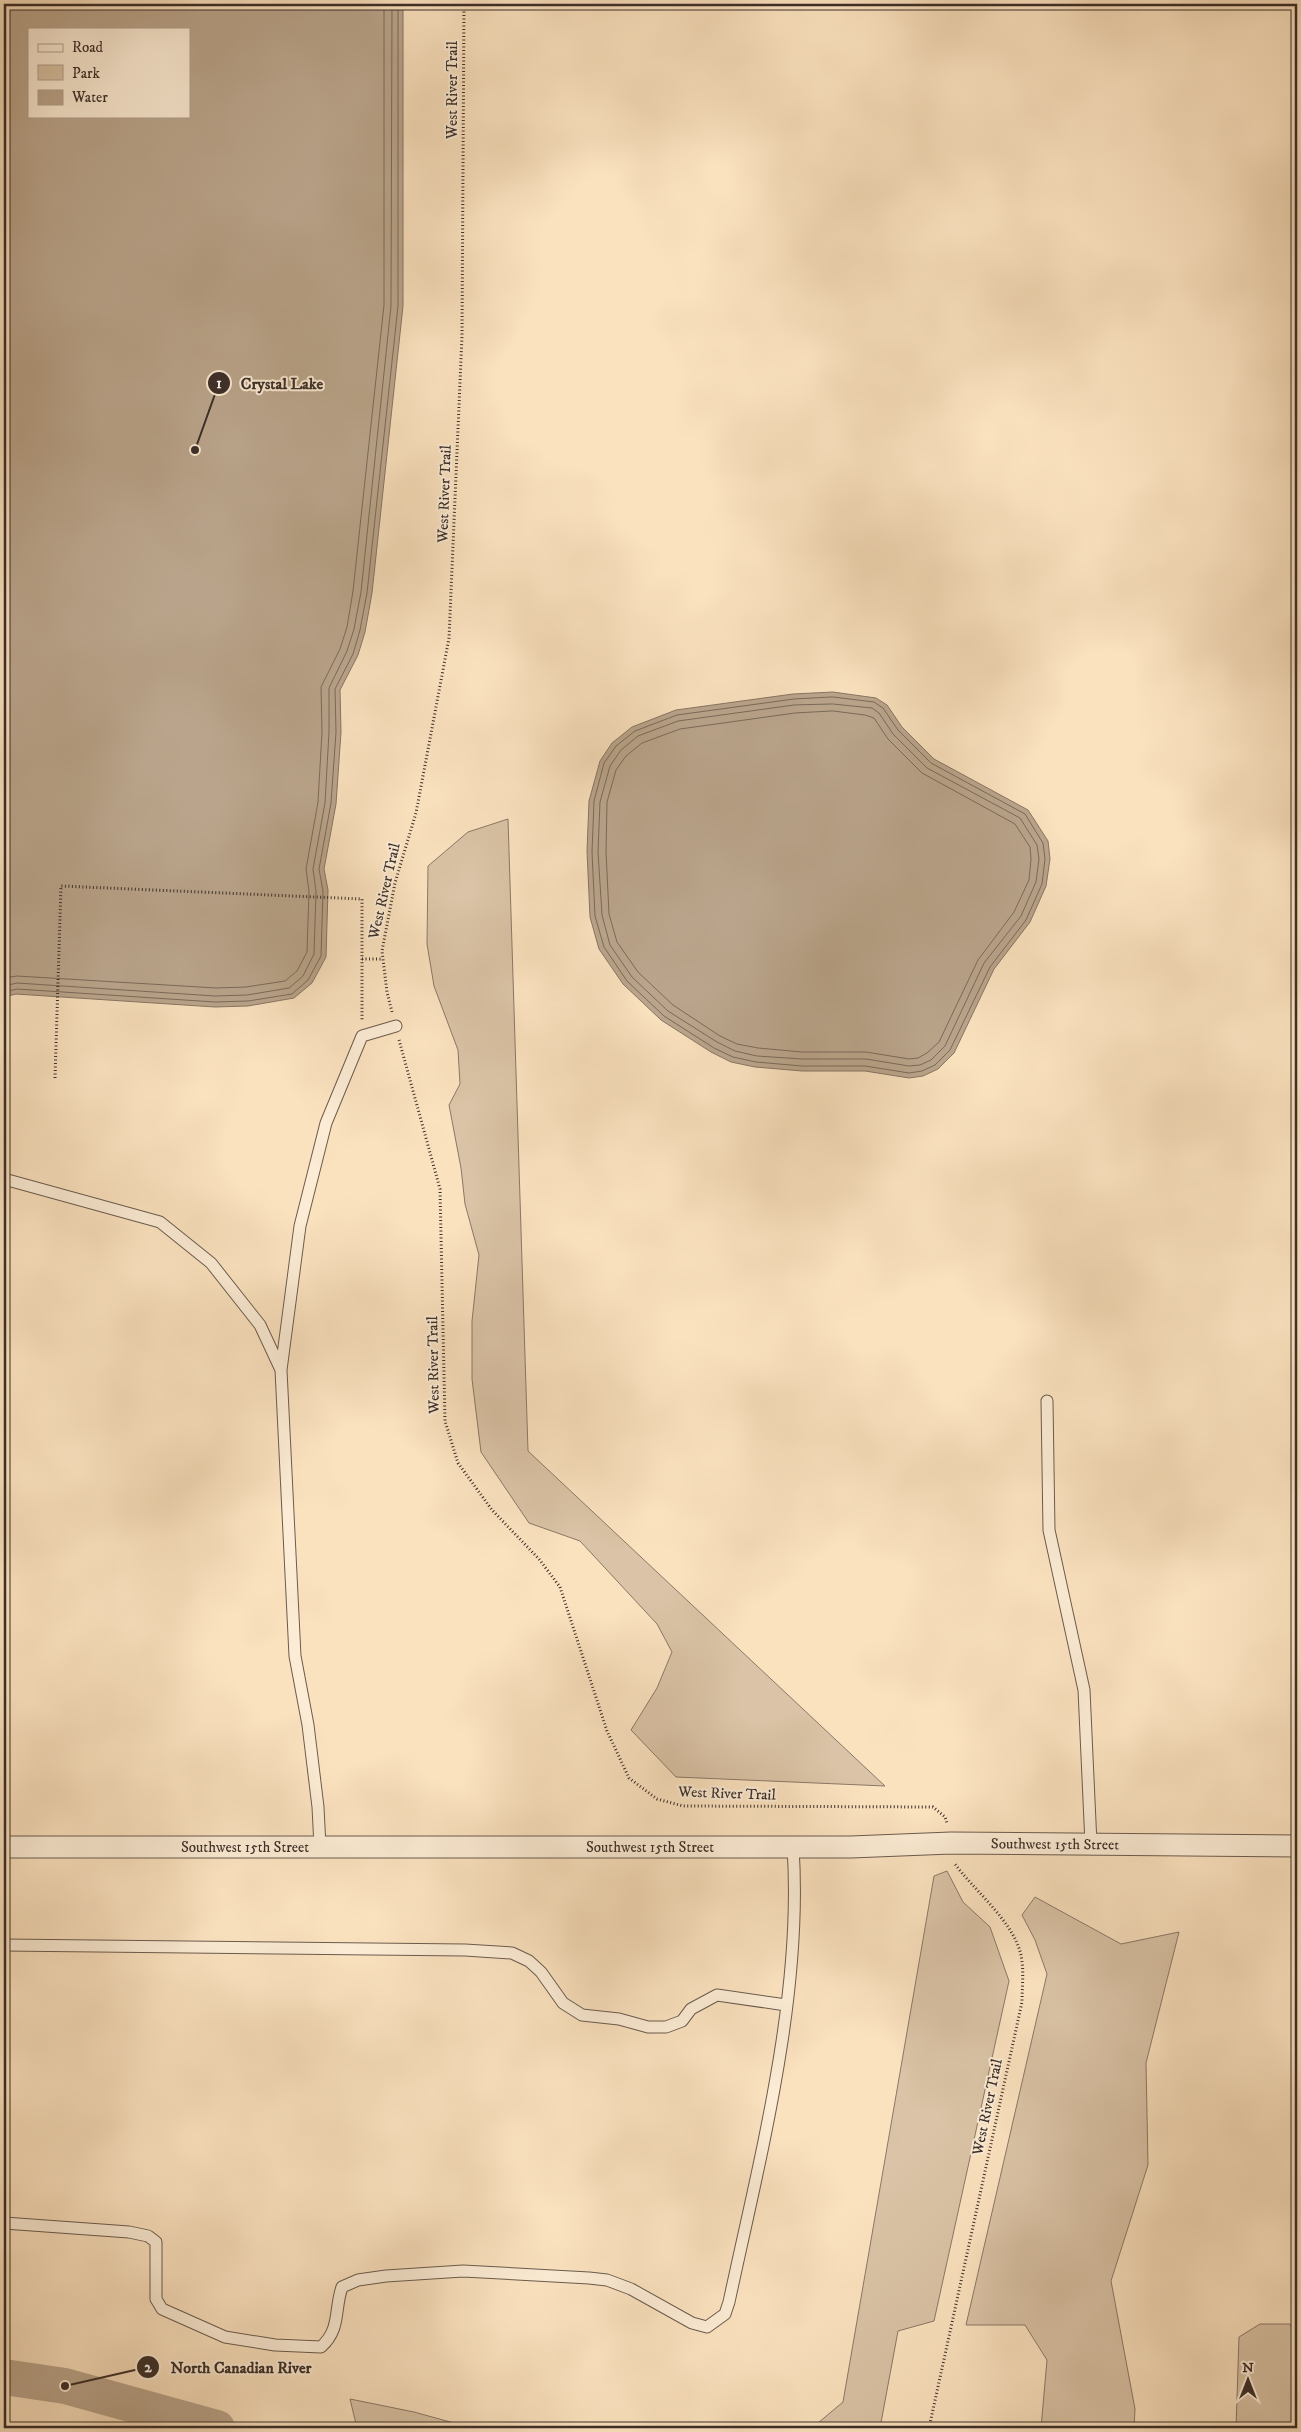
<svg xmlns="http://www.w3.org/2000/svg" width="1301" height="2432" font-family="'IM FELL DW Pica',serif">
<style>
.green{fill:#dac3a6;stroke:#8a7868}
.water{fill:#baa58c;stroke:#877564;fill-rule:evenodd}
.lines{fill:none;stroke-linecap:round;stroke-linejoin:round}
.shore{stroke:#7a6a5a;stroke-width:1}
.river{stroke:#baa58c;stroke-width:36}
.lane-casing{stroke:#6b5b4e;stroke-width:13}
.street-casing{stroke:#6b5b4e;stroke-width:23}
.path{stroke:#3b2e29;stroke-width:3;stroke-dasharray:1 2.5;stroke-linecap:butt}
.lane{stroke:#fcecd5;stroke-width:11}
.street{stroke:#fcecd5;stroke-width:21}
.labels{text-anchor:middle;stroke-width:4;stroke-linejoin:round;paint-order:stroke}
.street-label{font-size:15px;fill:#3b2e29;stroke:#fcecd5}
.leader{fill:none;stroke:#3b2e29;stroke-width:2}
.callout-dot{fill:#3b2e29;stroke:#fcecd5;stroke-width:2}
.mark-label{font-size:15px;text-anchor:middle;font-weight:bold;fill:#fff}
.callout-label{font-size:16px;text-anchor:middle;font-weight:bold;fill:#3b2e29;stroke:#fcecd5;stroke-width:4;stroke-linejoin:round;paint-order:stroke}
</style>
<rect width="100%" height="100%" fill="#fbe2bf"/>
<filter id="stains"><feTurbulence type="fractalNoise" baseFrequency=".004" numOctaves="4"/><feColorMatrix values="0 0 0 0 .2 0 0 0 0 .09 0 0 0 0 .02 0 0 0 .5 -.17"/></filter>
<radialGradient id="worn" r=".72"><stop offset=".6" stop-color="#630" stop-opacity="0"/><stop offset="1" stop-color="#630" stop-opacity=".3"/></radialGradient>
<!-- green -->
<path class="green" d="M508,819L528,1451L885,1786L676,1777L631,1730L657,1688L672,1652L657,1624L580,1541L529,1523L481,1452L472,1379V1321L479,1255L465,1204L461,1168L449,1105L460,1084L458,1050L434,986L427,944L428,866L468,832Z
M947,1871L963,1902L990,1927L1009,1981L934,2321L898,2331L880,2428H812L843,2402L934,1876Z
M1035,1897L1121,1944L1179,1932L1146,2063L1148,2165L1111,2281L1135,2409L1134,2428H1041L1047,2360L1025,2325H966L1047,1974L1035,1940L1022,1915Z
M1260,2324H1290L1297,2340V2428H1236L1239,2337Z
M350,2399L414,2412L472,2428H357Z"/>
<!-- water -->
<path class="water" d="M9,4H403V306L372,593L365,632L358,655L340,690L341,732L336,804L324,869L328,890L326,957L312,983L294,998L248,1006L215,1007L16,994L4,997V33ZM29,29H189V116H29Z
M833,692L876,698L887,705L902,727L934,759L1028,810L1048,841L1050,859L1046,886L1030,922L994,969L954,1053L938,1069L923,1076L909,1078L865,1071H802L755,1067L731,1062L711,1052L661,1020L623,984L599,949L590,917L587,851L589,801L600,761L612,743L632,727L676,710L793,694Z"/>
<g class="lines">
<!-- shore -->
<path class="shore" d="M833,697L874,702L883,708L898,730L931,763L1025,814L1043,843L1045,859L1042,884L1026,920L990,967L950,1050L935,1065L922,1071L909,1073L865,1066H802L756,1062L733,1057L714,1048L664,1016L627,981L604,947L595,916L592,852L594,801L604,763L616,746L635,731L677,715L794,699Z
M833,704L872,708L879,713L893,734L927,768L1020,818L1037,845L1039,859L1036,882L1021,916L984,963L945,1046L931,1060L920,1065L909,1066L866,1059H802L757,1056L735,1051L717,1042L668,1011L632,977L610,945L602,915L598,852L600,802L610,766L621,750L638,736L678,721L794,705Z
M833,711L865,715L874,718L888,739L922,773L1015,824L1030,847L1031,859L1029,880L1014,912L978,960L939,1042L927,1053L918,1058L909,1059L866,1052H802L758,1048L737,1044L720,1036L673,1005L638,972L617,942L609,914L606,852L607,802L616,770L626,756L642,743L680,729L795,713Z
M4,978L17,976L216,988L246,987L285,981L297,971L307,952L309,891L306,869L318,802L322,732L321,687L340,649L347,627L353,591L384,305V4
M4,986L17,983L215,996L247,995L289,988L303,976L314,954L316,891L313,869L325,803L329,732V688L347,651L354,629L361,592L391,306L392,4
M4,992L17,989L215,1002L248,1001L292,994L308,980L321,956L323,891L319,869L331,803L336,732L335,689L353,654L360,630L367,593L398,306V4"/>
<!-- river -->
<path class="river" d="M4,2377L65,2386L217,2428"/>
<!-- lane casing -->
<g class="lane-casing">
<path id="lane" d="M4,1179L160,1222L211,1263L260,1325L281,1370L295,1656L308,1725L318,1807L320,1847
M281,1370L300,1226L326,1123L362,1036L396,1026
M1047,1401L1049,1530L1084,1690L1091,1844
M4,1945L465,1950L512,1953L529,1961L541,1972L563,2003L582,2015L619,2019L648,2027H666L682,2021L691,2009L717,1995L786,2005
M4,2223L129,2232L148,2236L156,2242V2299L162,2309L225,2337L275,2345L321,2347C341,2329 334,2310 342,2287L358,2280L386,2276L463,2271L589,2278L607,2280L631,2289L692,2323L707,2327L725,2314L729,2302C760,2157 803,1996 793,1847"/>
</g>
<!-- street casing -->
<g class="street-casing">
<g id="street">
<path id="s1" d="M4,1847H851L951,1843L1297,1846"/>
</g>
</g>
<!-- path -->
<path class="path" d="M362,959H383
M392,1012L387,992L382,951L395,883L416,813L449,638L462,336L464,4
M399,1040L440,1189L445,1421L458,1463L492,1510L539,1559L560,1587L607,1731L629,1778L657,1799L683,1806L933,1807L945,1817L947,1823
M55,1078L61,886L362,899V1020
M929,2428L1022,2002C1022,1984 1025,1965 1019,1948C1008,1917 974,1890 955,1864"/>
<!-- lane -->
<use href="#lane" class="lane"/>
<!-- street -->
<use href="#street" class="street"/>
</g>
<g class="labels">
<!-- street labels -->
<g class="street-label">
<text transform="translate(452 90) rotate(-90)" y="5">West River Trail</text>
<text transform="translate(444 494) rotate(-88)" y="5">West River Trail</text>
<text transform="translate(384 891) rotate(-77)" y="5">West River Trail</text>
<text transform="translate(433 1365) rotate(-91)" y="5">West River Trail</text>
<text transform="translate(727 1793) rotate(2)" y="5">West River Trail</text>
<text dy="5" stroke="none"><textPath href="#s1" startOffset="1051">Southwest 15th Street</textPath></text>
<text dy="5" stroke="none"><textPath href="#s1" startOffset="241">Southwest 15th Street</textPath></text>
<text dy="5" stroke="none"><textPath href="#s1" startOffset="646">Southwest 15th Street</textPath></text>
<text transform="translate(987 2107) rotate(-78)" y="5">West River Trail</text>
</g>
</g>
<!-- callouts -->
<path class="leader" d="M195 450L219 383M65 2386L148 2367"/>
<g class="callout-dot">
<circle cx="195" cy="450" r="5"/>
<circle cx="65" cy="2386" r="5"/>
<circle cx="219" cy="383" r="12"/>
<circle cx="148" cy="2367" r="12"/>
</g>
<g class="mark-label">
<text x="219" y="388">1</text>
<text x="148" y="2372">2</text>
</g>
<g class="callout-label">
<text x="282" y="389">Crystal Lake</text>
<text x="241" y="2373">North Canadian River</text>
</g>
<!-- margin -->
<rect width="1301" height="2432" fill="none" stroke="#fbe2bf" stroke-width="20"/>
<rect x="5" y="5" width="1291" height="2422" fill="none" stroke="#3b2e29" stroke-width="2.5"/>
<rect x="10" y="10" width="1281" height="2412" fill="none" stroke="#3b2e29"/>
<!-- legend -->
<rect x="28" y="28" width="162" height="90" fill="#fcecd5" stroke="#afa090"/>
<rect x="38" y="44" width="25" height="8" fill="#fcecd5" stroke="#afa090"/>
<text x="72" y="52" font-size="15" fill="#3b2e29">Road</text>
<rect x="38" y="65" width="25" height="15" fill="#dac3a6" stroke="#afa090"/>
<text x="72" y="78" font-size="15" fill="#3b2e29">Park</text>
<rect x="38" y="90" width="25" height="15" fill="#baa58c" stroke="#afa090"/>
<text x="72" y="102" font-size="15" fill="#3b2e29">Water</text>
<!-- north arrow -->
<g transform="translate(1248 2380)" stroke="#fcecd5" stroke-width="4" paint-order="stroke">
<path d="M0-4L9 19L0 12L-9 19Z" fill="#3b2e29"/>
<text y="-8" font-size="14" font-weight="bold" text-anchor="middle" fill="#3b2e29">N</text>
</g>
<rect width="100%" height="100%" filter="url(#stains)"/>
<rect width="100%" height="100%" fill="url(#worn)"/>
</svg>
